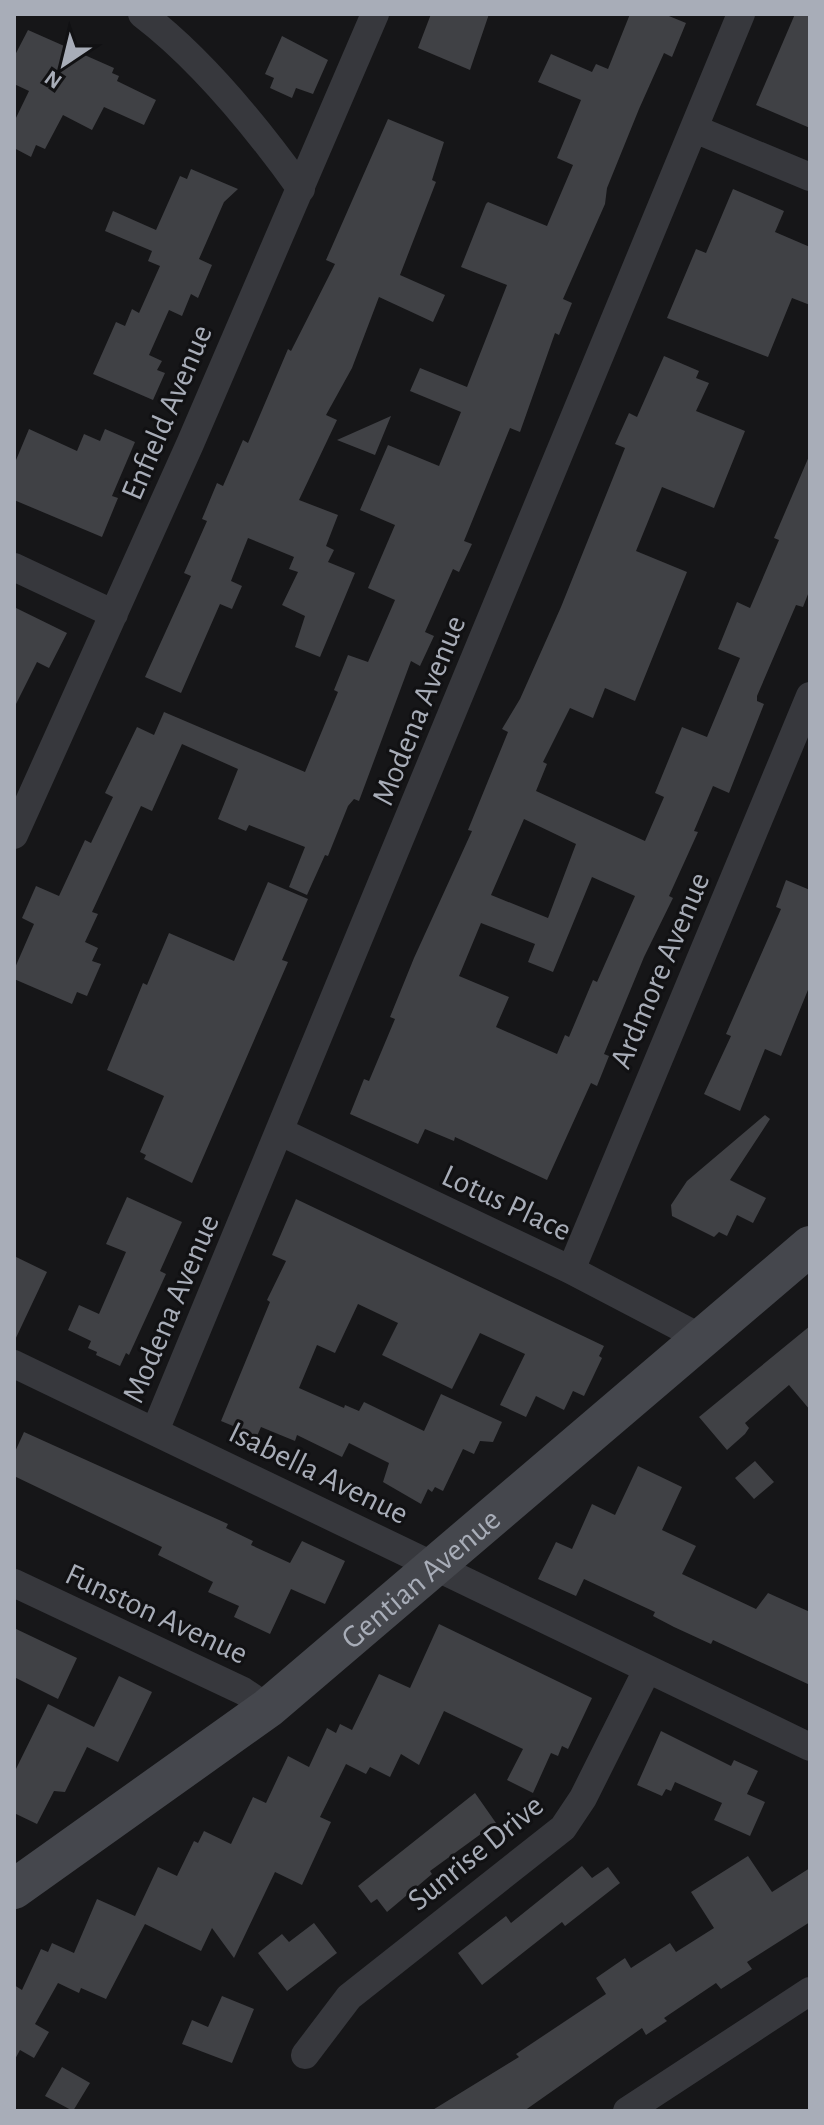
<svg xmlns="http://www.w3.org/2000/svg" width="824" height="2125" font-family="'Alegreya Sans',sans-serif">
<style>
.building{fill:#404145;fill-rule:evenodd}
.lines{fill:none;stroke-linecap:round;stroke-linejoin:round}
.street{stroke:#37383d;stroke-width:28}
.secondary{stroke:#45474d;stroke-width:40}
.labels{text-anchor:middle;stroke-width:6;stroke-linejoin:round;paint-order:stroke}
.street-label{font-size:32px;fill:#a8adb8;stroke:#111113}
</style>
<rect width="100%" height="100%" fill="#161618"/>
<!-- building -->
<path class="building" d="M431,14H489L470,70L418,48Z
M630,14H664L686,23L672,57L664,53L639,109L607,188L605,204L563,299L572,303L559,335L555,333L520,432L510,428L464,541L472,544L459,572L453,569L425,632L434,636L420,666L411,661L359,801L354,799L348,806L328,856L325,855L307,895L289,887L305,847L249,825L246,831L218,819L238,769L182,744L152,811L141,806L92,912L98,914L85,942L98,948L92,961L101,964L87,996L77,992L72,1004L14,979V970L34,924L22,918L36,886L59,896L85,840L91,843L113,797L105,793L137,727L154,735L164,712L305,772L338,692L334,690L348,655L368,662L395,600L368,588L395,525L360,510L388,445L439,466L461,412L410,391L420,368L467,387L507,285L461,267L486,204L488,202L547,226L573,165L557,158L581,100L538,82L551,54L592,72L596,64L608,69Z
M795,14H810V128L756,105Z
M28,30L114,68L112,73L119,76L117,81L156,100L144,125L104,107L92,130L63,115L45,149L36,145L31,157L14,148V122L29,91L14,84V57Z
M282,36L328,60L313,94L296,88L292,98L270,88L274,78L265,74Z
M388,119L444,142L432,180L436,182L400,275L445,295L433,322L379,297L352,368L326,415L337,420L299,500L338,515L326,546L334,550L328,562L355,573L320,657L295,647L305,616L282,605L298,572L289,569L294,557L248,538L231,581L242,586L232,609L220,604L181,693L145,677L191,576L184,573L207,521L202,519L217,483L223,486L243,440L248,443L288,349L291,351L335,264L326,260Z
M191,169L238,189L224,202L199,259L212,265L198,298L191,294L182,316L169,310L149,355L162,361L157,370L165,373L153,400L93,374L116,322L125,326L132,309L139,313L160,266L148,261L152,251L105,231L113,211L156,230L180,176L187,179Z
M733,189L784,211L775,232L810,247V305L792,298L768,357L667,318L696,249L706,253Z
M664,356L699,371L696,378L709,383L696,411L745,431L714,508L662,487L636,551L687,572L635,701L605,688L593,718L570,708L543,762L547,764L536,791L645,841L664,797L655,793L682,727L707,737L740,658L718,649L737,602L750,608L779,540L774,538L810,454V589L803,607L796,605L757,696V701L764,704L729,793L713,786L694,831L698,832L669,896L673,898L644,957L604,1054L609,1056L597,1086L591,1083L547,1180L455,1137L454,1141L425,1129L418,1144L350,1114L364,1079L369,1081L395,1019L390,1017L414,958L472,831L468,830L508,732L502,729L520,699L561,607L625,448L615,444L629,413L637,417ZM524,819L576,844L548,918L491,895ZM592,877L635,896L597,982L593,980L569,1037L565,1035L557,1054L496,1027L509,997L459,976L481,923L535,944L528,962L553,972Z
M391,416L375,455L337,440Z
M29,429L77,451L84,434L100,441L105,429L135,442L112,496L118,498L102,537L14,500V465Z
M14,607L67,633L49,668L37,662L14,708Z
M786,880L810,890V985L781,1056L765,1049L740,1111L704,1094L731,1036L726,1034L781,909L776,907Z
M268,882L308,899L282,960L288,962L192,1183L144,1159L146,1155L140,1152L164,1096L107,1070L143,983L147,985L169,933L234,961Z
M765,1115L770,1119L730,1180L766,1198L753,1223L737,1215L727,1236L719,1232L714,1237L672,1216L671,1205L687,1181Z
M127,1197L182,1222L160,1271L166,1274L129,1355L126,1353L120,1366L96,1355L97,1352L88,1348L91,1341L68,1330L79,1305L99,1314L126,1252L106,1244Z
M296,1199L604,1346L599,1356L602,1358L584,1396L573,1391L564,1410L536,1396L526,1417L500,1405L525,1354L480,1333L452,1389L382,1355L398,1323L358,1304L335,1353L317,1345L299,1388L344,1408L345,1405L359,1411L364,1402L424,1431L441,1394L502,1422L493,1442L480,1441L474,1454L463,1449L443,1491L435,1487L432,1492L428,1489L421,1504L383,1482L389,1463L349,1443L342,1457L297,1435L295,1441L261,1427L257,1436L221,1421L270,1302L267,1300L286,1261L272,1255Z
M14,1256L47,1272L14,1342Z
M810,1326V1410L789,1385L745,1423L749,1428L745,1434L727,1450L699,1417Z
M24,1432L228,1524L226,1528L253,1541L251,1545L290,1563L302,1541L345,1561L325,1604L291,1589L270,1634L234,1617L239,1606L208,1592L213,1582L158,1555L162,1547L14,1476V1454Z
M755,1461L774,1482L754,1499L735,1478Z
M638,1466L682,1487L662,1530L696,1546L682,1574L756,1609L768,1593L810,1612V1685L713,1640L711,1644L674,1627L653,1616L655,1612L584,1579L576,1596L538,1579L556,1542L572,1549L592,1504L615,1515Z
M439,1624L592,1698L568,1749L562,1746L558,1756L551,1753L533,1793L507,1780L523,1749L444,1711L419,1765L401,1754L390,1777L370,1767L366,1774L346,1764L320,1817L331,1822L302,1885L275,1872L234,1958L212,1928L201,1951L145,1924L106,1999L81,1988L79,1993L58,1983L35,2024L49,2032L34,2058L20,2050L14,2061V1985L22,1990L41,1949L48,1952L52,1943L74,1953L97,1899L135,1916L158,1867L177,1876L194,1841L198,1843L204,1831L231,1844L253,1797L266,1803L288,1756L309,1767L327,1728L336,1733L340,1724L352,1730L379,1674L410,1688Z
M14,1628L77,1658L58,1699L14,1677Z
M119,1676L152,1692L118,1762L87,1747L65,1792L54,1791L37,1824L14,1813V1773L48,1704L94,1727Z
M661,1731L731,1766L734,1760L758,1771L747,1794L765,1802L750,1836L714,1820L722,1803L675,1782L671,1791L666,1789L662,1796L637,1785Z
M475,1793L496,1823L430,1871L432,1874L387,1912L377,1899L371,1903L358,1886Z
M748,1856L772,1892L810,1868V1922L747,1962L752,1969L721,1989L716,1983L664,2018L667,2021L646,2035L642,2028L524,2111H431L519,2057L516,2054L606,1994L596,1978L625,1958L631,1968L670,1943L676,1952L714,1928L691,1892Z
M582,1866L592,1878L608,1867L620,1883L565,1926L562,1922L482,1985L458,1953L506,1916L511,1923Z
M314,1923L337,1953L287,1991L258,1953L282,1934L289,1942Z
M222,1996L254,2009L232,2063L182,2044L192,2020L208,2027Z
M62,2067L90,2083L73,2111L45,2096Z"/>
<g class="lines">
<!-- street -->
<path class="street" d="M142,14C201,59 258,129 301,189
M695,129L810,177
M14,567L114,614
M14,835L190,444L375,14
M281,1132L571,1270L701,1338
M571,1270L810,696
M14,1364L810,1747
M155,1431L741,14
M14,1583L243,1691L268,1708
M305,2055L349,1997L563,1828L583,1798L647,1670
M627,2111L810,1991"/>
<!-- secondary -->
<path class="secondary" id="s1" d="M14,1889L268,1708L810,1246"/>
</g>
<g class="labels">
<!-- street labels -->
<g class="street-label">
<text transform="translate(166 412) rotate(-67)" y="11">Enfield Avenue</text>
<text transform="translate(418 710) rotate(-68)" y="11">Modena Avenue</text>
<text transform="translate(659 970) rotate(-67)" y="11">Ardmore Avenue</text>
<text transform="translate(507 1202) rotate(25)" y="11">Lotus Place</text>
<text transform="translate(170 1308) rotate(-67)" y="11">Modena Avenue</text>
<text transform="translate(319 1472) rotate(26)" y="11">Isabella Avenue</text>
<text dy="11" stroke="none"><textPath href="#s1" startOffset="512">Gentian Avenue</textPath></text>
<text transform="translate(157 1613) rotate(25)" y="11">Funston Avenue</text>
<text transform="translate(475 1852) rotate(-39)" y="11">Sunrise Drive</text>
</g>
</g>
<!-- border -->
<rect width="824" height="2125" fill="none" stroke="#a8adb8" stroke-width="32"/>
<!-- north arrow -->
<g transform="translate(64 64) rotate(215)" stroke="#111113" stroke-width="6" paint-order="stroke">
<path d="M0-6L14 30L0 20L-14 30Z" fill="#a8adb8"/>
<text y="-12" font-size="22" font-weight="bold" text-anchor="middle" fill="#a8adb8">N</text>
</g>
</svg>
